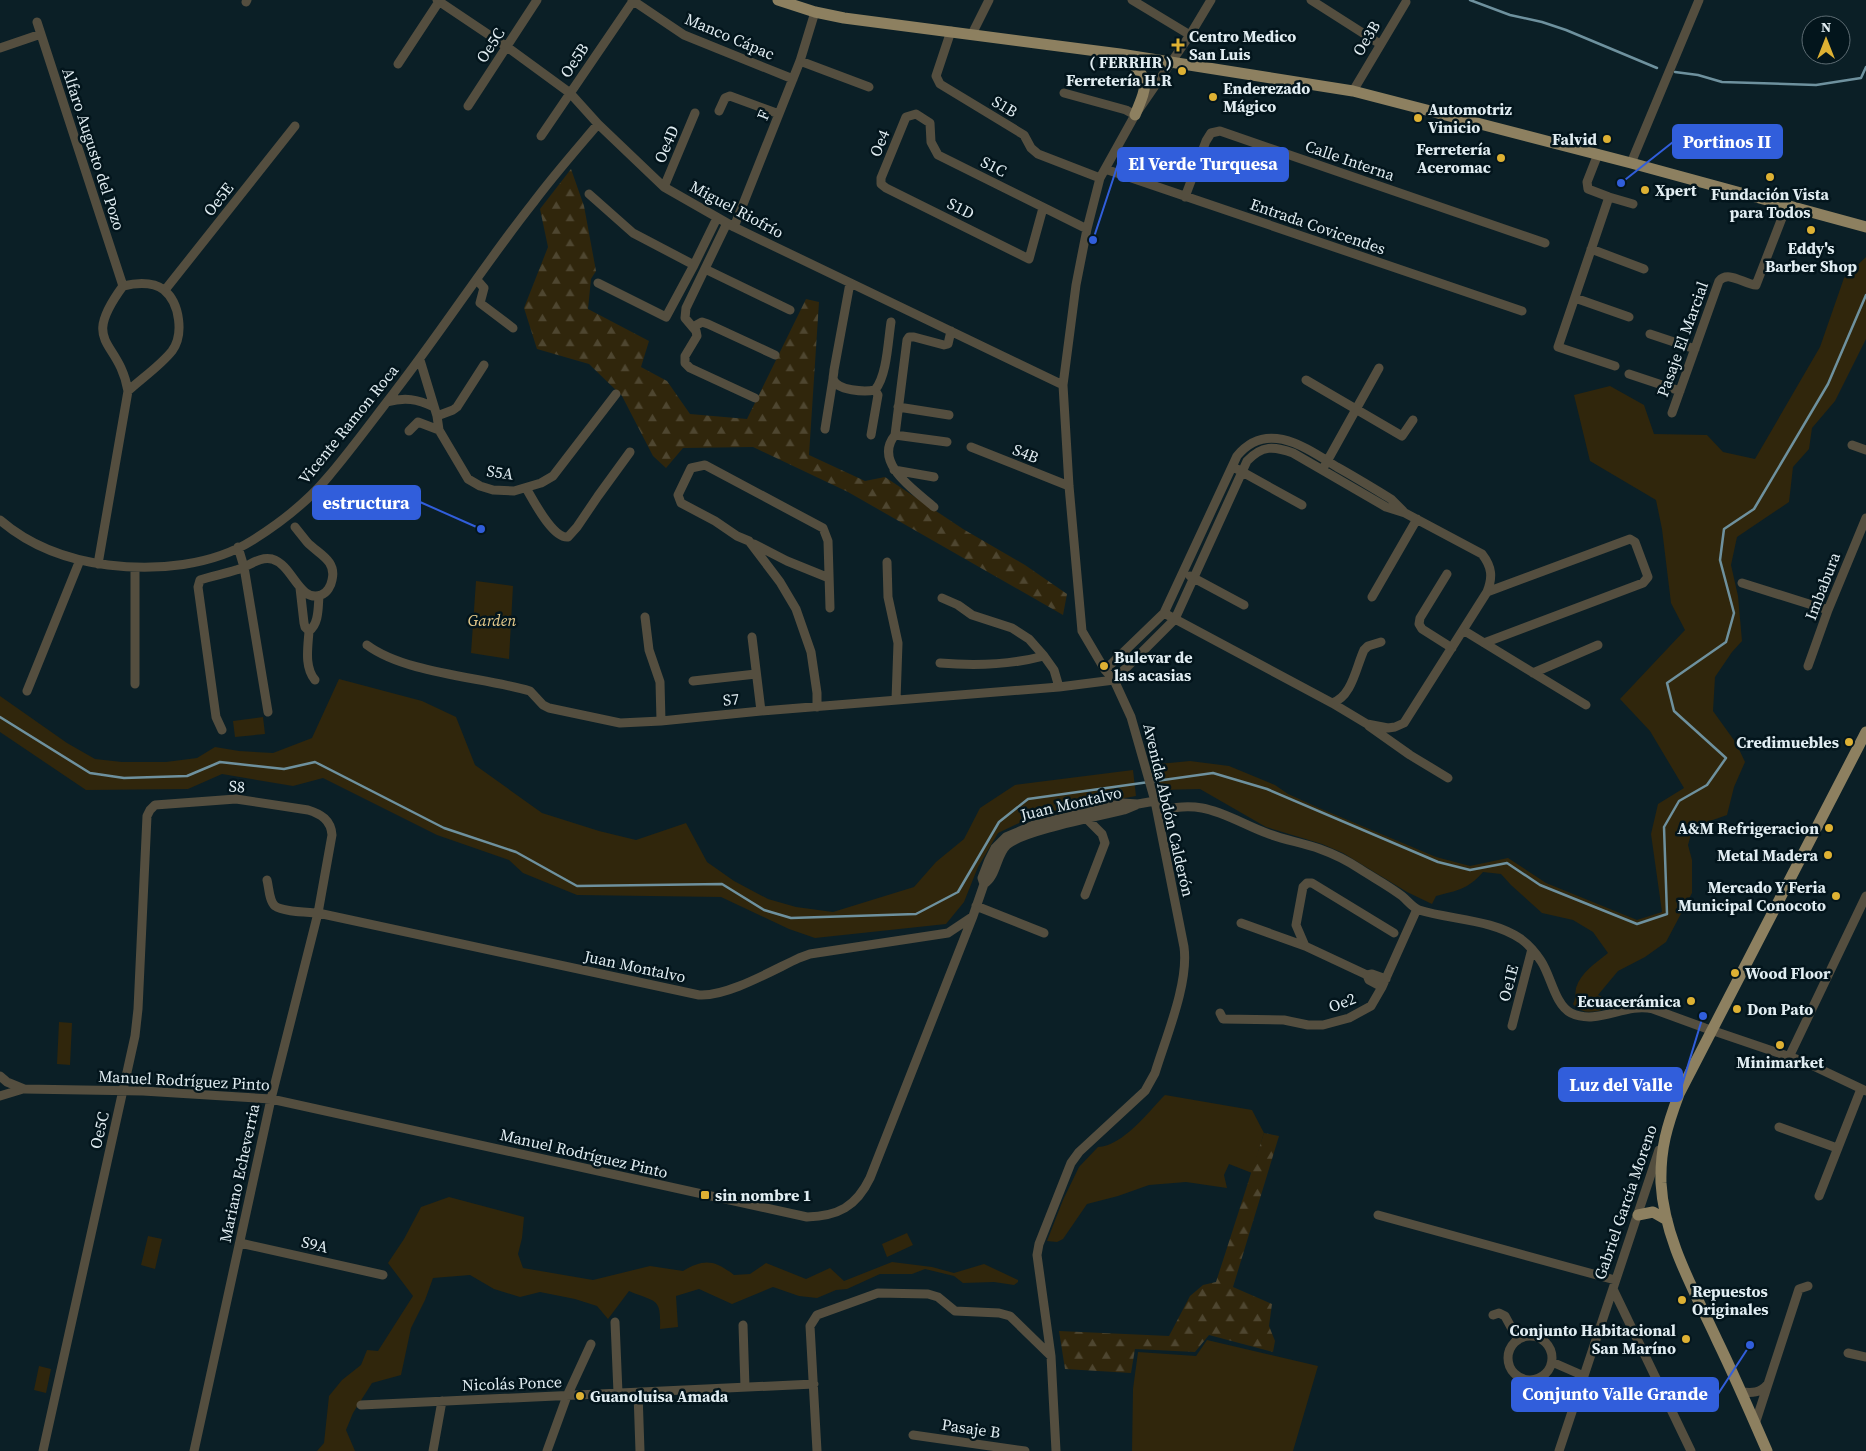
<svg xmlns="http://www.w3.org/2000/svg" width="1866" height="1451" font-family="'Source Serif 4',serif">
<style>
.green{fill:#30260c}
.forest{fill:url(#forest-firs)}
.lines{fill:none;stroke-linecap:round;stroke-linejoin:round}
.stream{stroke:#6e919e;stroke-width:2.5}
.minor{stroke:#544e3f;stroke-width:9}
.major{stroke:#8d8060;stroke-width:11}
.poi-dot{fill:#deb133;stroke:#03151c;stroke-width:2}
.labels{text-anchor:middle;stroke-width:5;stroke-linejoin:round;paint-order:stroke}
.street-label{font-size:16px;fill:#e1edf2;stroke:#03151c}
.poi-label{font-size:16px;font-weight:bold;fill:#e1edf2;stroke:#03151c;text-anchor:start}
.park-label{font-size:16px;font-style:italic;fill:#e5ca8b;stroke:#03151c}
.leader{fill:none;stroke:#315edb;stroke-width:2}
.callout-dot{fill:#315edb;stroke:#03151c;stroke-width:2}
.callout{fill:#315edb;stroke:#315edb;stroke-width:2}
.callout-label{font-size:18px;text-anchor:middle;font-weight:bold;fill:#fff}
</style>
<defs>
<pattern id="forest-firs" width="22" height="20" patternUnits="userSpaceOnUse" patternTransform="scale(1.25)"><rect width="22" height="20" fill="#30260c"/><path d="M5 1l3.5 6h-7zM16 11l3.5 6h-7z" fill="#4e4630"/></pattern>
</defs>
<rect width="100%" height="100%" fill="#0b1f26"/>
<!-- green -->
<path class="green" d="M1866,257V339L1835,401L1812,428L1809,449L1793,467L1789,502L1737,537L1731,565L1738,596L1742,641L1732,652L1715,677L1713,711L1736,743L1745,762L1734,787L1727,815L1693,827L1688,845L1692,860V893L1666,942L1645,957L1618,971L1598,995L1608,1000L1606,1009C1594,1012 1582,1015 1573,1004C1576,999 1575,994 1576,988C1581,972 1596,963 1608,953L1593,932L1573,920L1542,913L1511,885L1501,874L1483,872C1467,890 1458,890 1436,896L1432,904L1407,892L1343,853L1322,844L1266,827L1200,789L1159,790L1153,771L1159,764L1190,761L1229,766L1275,785L1288,794L1319,808L1436,857L1470,866L1508,858L1546,883L1637,920L1662,912L1651,834L1658,804L1684,788L1650,731L1620,699L1685,630L1671,603L1662,529L1656,500L1590,461L1574,395L1610,386L1644,405L1654,434L1707,435L1723,452L1755,459L1820,347L1844,278Z
M476,581L513,586L509,659L471,653Z
M339,679L422,701L456,717L475,765L542,813L599,831L636,840L686,823L707,862L734,881L768,899L796,907L833,912L914,887L936,862L964,839L980,808L1015,785L1133,770L1136,796L1036,815L998,833L978,867L964,902L946,924L815,938L789,929L721,897L577,895L523,873L509,860L437,835L323,778L293,786L222,774L188,789L86,790L0,732V696L67,743L95,759L122,762H166L197,758L215,747L239,751L273,753L312,738Z
M263,717L265,734L235,737L233,721Z
M59,1022L72,1023L70,1065L57,1064Z
M1165,1095L1252,1110L1264,1133L1252,1173L1229,1164L1224,1175L1227,1188L1186,1182L1149,1185L1118,1196L1087,1204L1063,1239L1057,1242L1047,1241L1063,1200L1079,1167L1098,1147C1123,1146 1148,1112 1165,1095Z
M449,1197L524,1217L522,1238L518,1254L523,1268L593,1280L650,1266L683,1271C704,1258 715,1260 734,1275L750,1274L766,1263L806,1279L830,1268L844,1281L892,1262L932,1267L954,1273L984,1264L1018,1280V1282L1014,1285L994,1282L963,1283L954,1276L925,1269L912,1274H880L847,1289L836,1290L817,1298L799,1296L773,1287L732,1304L699,1289L676,1296L678,1327L660,1329C661,1297 657,1303 629,1291L608,1319L597,1306L575,1299L540,1292L520,1297L494,1289L470,1275L433,1278L425,1300L411,1328L401,1375L372,1383L353,1413L346,1430L355,1451H317L324,1443L329,1396L342,1380L361,1365L367,1350L378,1351L413,1296L388,1263L404,1239L421,1207Z
M907,1233L913,1245L887,1257L882,1244Z
M148,1236L162,1239L155,1269L141,1265Z
M1207,1340L1318,1366L1293,1451H1132L1133,1389L1138,1352L1196,1356Z
M39,1366L51,1369L46,1393L34,1390Z"/>
<!-- forest -->
<path class="forest" d="M571,169L584,206L596,271L591,279L588,309L649,341L641,367L667,381L690,414L747,419L806,299L819,302L809,455L865,481L885,477L963,529L1025,565L1067,594L1063,615L848,492L753,447L683,448L666,468L653,456L622,396L589,364L537,349L524,308L548,247L540,209Z
M1264,1133L1279,1136L1233,1287L1272,1304L1269,1326L1275,1341L1273,1352L1209,1335L1195,1352L1135,1349L1131,1373L1065,1369L1059,1331L1169,1336L1190,1296L1203,1285L1216,1282Z"/>
<g class="lines">
<!-- stream -->
<path class="stream" d="M1470,0L1510,15L1542,22L1566,30L1657,68
M1675,72L1698,75L1722,82L1816,85L1861,78L1866,67
M0,717L90,773L124,778L187,776L220,762L284,769L315,762L444,828L516,852L577,886L722,884L764,910L791,918L916,914L958,892L999,822L1028,799L1213,773L1267,789L1438,862L1470,870L1507,863L1540,885L1637,924L1667,914L1664,827L1679,801L1707,785L1726,758L1674,711L1667,683L1726,642L1734,613L1720,560L1724,529L1754,509L1828,384L1866,295"/>
<!-- minor -->
<path class="minor" d="M437,0L507,47L570,93L598,124L664,187L734,227L1063,385
M632,0L684,35L793,79
M1132,0L1190,35
M1311,0L1380,44
M246,2L247,0
M37,22L123,286
M951,31L936,76L940,84L1024,135L1031,148L1038,154L1100,178
M972,34L989,0
M0,48L41,34
M800,61L869,87
M398,64L440,0
M1353,91L1406,2
M1064,93L1126,110L1135,115
M468,106L537,0
M719,111L725,98L730,96L779,114
M541,136L633,1
M1598,154L1587,182L1588,189L1609,197L1633,204
M1631,163L1699,0
M1105,169L1522,311
M664,187L695,113
M589,194L633,233L694,265
M1185,197L1206,141L1211,133L1220,131L1545,243
M1609,197L1558,347L1615,366
M1043,208L1029,259L886,188L881,184V178L906,117L916,114L930,123L931,142L938,155L1087,229
M727,223L686,308L685,318L696,331L697,336L685,356V363L690,368L755,398
M734,227L800,61L815,12
M1591,249L1644,269
M705,269L790,310
M477,280L484,288L480,303L513,328
M598,283L666,317L694,265L717,218
M850,283L834,370C834,373 833,376 833,379C837,391 865,392 875,390C887,376 888,341 891,322
M165,290L295,126
M1575,298L1629,317
M693,327L702,322L708,324L775,355
M1650,334L1695,349
M420,360L437,416L439,430L468,479L480,486L493,490L514,491L541,483L553,476L616,394
M1629,374L1680,391
M1306,380L1402,436L1413,420
M387,402C405,397 417,399 434,407
M898,407L949,415
M1672,413L1719,281C1728,270 1744,284 1756,285L1787,205
M437,416L453,410L457,407L484,365
M825,429L833,379
M409,431L418,422L439,430
M871,435L878,395L875,390
M895,435L907,340L909,337H914L944,345L948,344L951,331
M1852,445L1866,450
M971,447L1069,486
M1325,465L1379,368
M1237,469L1302,505
M894,470L934,477
M526,488C533,500 553,539 568,537L577,527L598,496L630,452
M934,507C916,491 872,463 895,435L947,442
M0,520C30,546 69,560 108,565C156,571 212,566 253,540C280,523 308,501 328,477C351,450 372,421 393,394C442,331 484,265 533,203C553,176 576,150 598,124
M754,544L787,561L829,578
M238,547L244,567L268,712
M887,562L888,597L898,643L896,700
M98,564L128,391C119,338 79,346 123,286C136,283 152,281 164,290C180,303 184,335 172,351C160,366 142,378 128,391
M1447,574L1420,618L1419,624L1422,629L1452,648
M1190,576L1244,605
M1742,583L1828,610
M300,588L304,623L305,627L309,631C308,647 304,667 315,680
M1372,597L1417,519
M942,598L958,605L972,615L1012,628L1029,639L1044,656L1054,670L1059,687
M645,617L649,650L660,682L661,721
M1463,630L1586,705
M309,631C319,624 318,608 319,596
M752,637L761,711
M1484,643L1643,583L1648,577L1635,542L1630,539L1487,592
M367,645C406,674 483,677 530,691L543,705L549,708L620,723L661,721L761,711L1059,687L1114,680
M940,663C976,666 1010,665 1044,656
M1808,666L1828,610L1866,518
M1105,670L1164,613L1237,456C1267,419 1306,448 1337,467C1355,477 1373,488 1391,499L1403,511
M1533,673L1598,645
M1114,680L1175,619L1247,461C1262,445 1274,446 1293,453L1386,507L1405,513L1482,554C1492,567 1493,577 1487,592L1404,723L1395,727L1388,728L1367,724L1332,703L1175,619L1164,613
M693,681L756,674
M135,684V567
M27,691L80,560
M1332,703C1352,697 1356,667 1364,650L1368,646L1381,642
M817,707V693L811,652L796,609L780,582L749,541L737,536L715,521L681,503L678,495L691,468L705,465L823,528L828,541L830,608
M1369,726L1410,755L1448,778
M222,730L216,717L198,587L200,580C211,576 224,574 236,570C248,567 259,556 272,559C293,565 299,603 321,595C327,593 331,586 332,580C337,560 318,554 307,542C303,537 299,532 295,527
M1157,810C1172,808 1186,805 1202,808C1225,812 1246,826 1269,834C1285,840 1303,843 1320,849C1334,854 1348,861 1360,869C1374,878 1389,886 1402,896C1407,900 1413,908 1419,910C1451,920 1492,919 1521,939C1529,945 1536,953 1541,961C1551,976 1555,1005 1571,1013C1598,1026 1625,1002 1653,1009L1705,1028L1805,1062L1866,1091
M267,880C269,887 269,901 275,906C283,912 309,912 318,913L699,995C727,997 773,970 799,958L810,954L948,933L972,917
M984,884C997,876 996,855 1007,845C1022,831 1100,816 1124,810L1136,805
M1085,895L1105,843L1102,834L1087,819
M976,906L1044,933
M1241,923L1305,946
M1367,975L1369,980L1382,987
M1386,979L1372,974L1367,975L1305,946L1296,925L1303,887L1307,883H1312L1394,933
M1220,1013L1223,1019L1284,1020L1308,1025H1323L1349,1018L1371,1006L1382,987L1417,909
M1512,1026L1532,949
M1789,1057L1866,896
M0,1076L7,1082L24,1089L143,1091L271,1099L807,1217C838,1216 856,1207 870,1178L973,916L984,884L982,878L989,860L995,848L1006,837L1034,825L1122,803L1138,804L1155,801
M0,1096L23,1089
M1779,1127L1837,1148
M1819,1196L1861,1089
M1378,1215L1615,1280
M240,1243L383,1275
M1613,1289L1691,1451
M1493,1315L1499,1313L1505,1316L1518,1340
M615,1322L618,1393
M743,1325L745,1387
M1508 1358a22 22 0 1 1 44 0a22 22 0 1 1-44 0Z
M1848,1353L1866,1357
M1552,1362L1584,1376
M1742,1392C1752,1393 1760,1393 1767,1385
M638,1393L640,1451
M361,1405L814,1384
M1755,1424L1799,1289L1808,1286
M913,1435L1025,1451
M43,1451L135,1036L138,1009L147,816L150,810L155,805L236,799L308,810C321,814 331,820 332,835L318,913L271,1099L194,1451
M433,1451L442,1401
M547,1451L567,1396L591,1344
M817,1451L810,1326L817,1315L878,1293L928,1294L938,1297L955,1311L999,1313L1010,1316L1051,1356
M1056,1451L1051,1356L1037,1255L1039,1244L1071,1163L1079,1152L1145,1091L1155,1073C1166,1037 1189,983 1184,947L1155,801L1131,717L1114,680L1105,670L1082,631L1069,486L1063,385L1076,285L1087,229L1100,178L1135,115L1190,35L1211,0
M1559,1451L1659,1150"/>
<!-- major -->
<path class="major" d="M778,0L815,12L844,18L1120,54L1353,91L1631,163L1866,227
M1122,55C1150,78 1149,82 1135,115
M1638,1215L1653,1212L1667,1220
M1767,1451C1751,1414 1735,1377 1717,1340C1694,1290 1664,1239 1661,1183C1660,1149 1667,1126 1679,1094L1866,732"/>
</g>
<!-- markers -->
<g class="poi-dot">
<path d="M1175.5 37.5h5v5h5v5h-5v5h-5v-5h-5v-5h5z"/>
<circle cx="1182" cy="71" r="5"/>
<circle cx="1213" cy="97" r="5"/>
<circle cx="1418" cy="118" r="5"/>
<circle cx="1607" cy="139" r="5"/>
<circle cx="1501" cy="158" r="5"/>
<circle cx="1770" cy="177" r="5"/>
<circle cx="1645" cy="190" r="5"/>
<circle cx="1811" cy="230" r="5"/>
<circle cx="1104" cy="666" r="5"/>
<circle cx="1849" cy="742" r="5"/>
<circle cx="1829" cy="828" r="5"/>
<circle cx="1828" cy="855" r="5"/>
<circle cx="1836" cy="896" r="5"/>
<circle cx="1735" cy="973" r="5"/>
<circle cx="1691" cy="1001" r="5"/>
<circle cx="1737" cy="1009" r="5"/>
<circle cx="1780" cy="1045" r="5"/>
<rect x="700" y="1190" width="10" height="10" rx="2.5"/>
<circle cx="1682" cy="1300" r="5"/>
<circle cx="1686" cy="1339" r="5"/>
<circle cx="580" cy="1396" r="5"/>
</g>
<g class="labels">
<!-- street labels -->
<g class="street-label">
<text transform="translate(730 36) rotate(23)" y="6">Manco Cápac</text>
<text transform="translate(1366 38) rotate(-59)" y="6">Oe3B</text>
<text transform="translate(490 45) rotate(-57)" y="6">Oe5C</text>
<text transform="translate(574 60) rotate(-56)" y="6">Oe5B</text>
<text transform="translate(1005 106) rotate(31)" y="6">S1B</text>
<text transform="translate(763 115) rotate(-68)" y="6">F</text>
<text transform="translate(879 143) rotate(-68)" y="6">Oe4</text>
<text transform="translate(666 144) rotate(-67)" y="6">Oe4D</text>
<text transform="translate(94 149) rotate(72)" y="6">Alfaro Augusto del Pozo</text>
<text transform="translate(1350 160) rotate(19)" y="6">Calle Interna</text>
<text transform="translate(994 166) rotate(27)" y="6">S1C</text>
<text transform="translate(218 199) rotate(-52)" y="6">Oe5E</text>
<text transform="translate(961 208) rotate(27)" y="6">S1D</text>
<text transform="translate(737 209) rotate(28)" y="6">Miguel Riofrío</text>
<text transform="translate(1318 226) rotate(19)" y="6">Entrada Covicendes</text>
<text transform="translate(1682 339) rotate(-70)" y="6">Pasaje El Marcial</text>
<text transform="translate(348 424) rotate(-51)" y="6">Vicente Ramon Roca</text>
<text transform="translate(1026 453) rotate(22)" y="6">S4B</text>
<text transform="translate(500 472) rotate(8)" y="6">S5A</text>
<text transform="translate(1822 586) rotate(-69)" y="6">Imbabura</text>
<text transform="translate(731 699) rotate(-6)" y="6">S7</text>
<text transform="translate(237 786) rotate(3)" y="6">S8</text>
<text transform="translate(1071 803) rotate(-13)" y="6">Juan Montalvo</text>
<text transform="translate(1169 810) rotate(77)" y="6">Avenida Abdón Calderón</text>
<text transform="translate(635 966) rotate(12)" y="6">Juan Montalvo</text>
<text transform="translate(1508 983) rotate(-75)" y="6">Oe1E</text>
<text transform="translate(1342 1002) rotate(-21)" y="6">Oe2</text>
<text transform="translate(184 1080) rotate(3)" y="6">Manuel Rodríguez Pinto</text>
<text transform="translate(99 1130) rotate(-77)" y="6">Oe5C</text>
<text transform="translate(584 1153) rotate(13)" y="6">Manuel Rodríguez Pinto</text>
<text transform="translate(239 1173) rotate(-78)" y="6">Mariano Echeverria</text>
<text transform="translate(1625 1202) rotate(-71)" y="6">Gabriel García Moreno</text>
<text transform="translate(315 1244) rotate(13)" y="6">S9A</text>
<text transform="translate(512 1383) rotate(-2)" y="6">Nicolás Ponce</text>
<text transform="translate(971 1428) rotate(8)" y="6">Pasaje B</text>
</g>
<!-- poi labels -->
<g class="poi-label">
<text x="1189" y="42">Centro Medico<tspan x="1189" dy="18">San Luis</tspan></text>
<text x="1172" y="68" text-anchor="end">( FERRHR )<tspan x="1172" dy="18">Ferretería H.R</tspan></text>
<text x="1223" y="94">Enderezado<tspan x="1223" dy="18">Mágico</tspan></text>
<text x="1428" y="115">Automotriz<tspan x="1428" dy="18">Vinicio</tspan></text>
<text x="1597" y="145" text-anchor="end">Falvid</text>
<text x="1491" y="155" text-anchor="end">Ferretería<tspan x="1491" dy="18">Aceromac</tspan></text>
<text x="1655" y="196">Xpert</text>
<text x="1770" y="200" text-anchor="middle">Fundación Vista<tspan x="1770" dy="18">para Todos</tspan></text>
<text x="1811" y="254" text-anchor="middle">Eddy's<tspan x="1811" dy="18">Barber Shop</tspan></text>
<text x="1114" y="663">Bulevar de<tspan x="1114" dy="18">las acasias</tspan></text>
<text x="1839" y="748" text-anchor="end">Credimuebles</text>
<text x="1819" y="834" text-anchor="end">A&amp;M Refrigeracion</text>
<text x="1818" y="861" text-anchor="end">Metal Madera</text>
<text x="1826" y="893" text-anchor="end">Mercado Y Feria<tspan x="1826" dy="18">Municipal Conocoto</tspan></text>
<text x="1745" y="979">Wood Floor</text>
<text x="1681" y="1007" text-anchor="end">Ecuacerámica</text>
<text x="1747" y="1015">Don Pato</text>
<text x="1780" y="1068" text-anchor="middle">Minimarket</text>
<text x="715" y="1201">sin nombre 1</text>
<text x="1692" y="1297">Repuestos<tspan x="1692" dy="18">Originales</tspan></text>
<text x="1676" y="1336" text-anchor="end">Conjunto Habitacional<tspan x="1676" dy="18">San Maríno</tspan></text>
<text x="590" y="1402">Guanoluisa Amada</text>
</g>
<!-- park labels -->
<g class="park-label">
<text x="492" y="626">Garden</text>
</g>
</g>
<!-- callouts -->
<path class="leader" d="M1621 183L1673 142M1093 240L1118 164M481 529L420 502M1703 1016L1682 1085M1750 1345L1718 1394"/>
<g class="callout-dot">
<circle cx="1621" cy="183" r="5"/>
<circle cx="1093" cy="240" r="5"/>
<circle cx="481" cy="529" r="5"/>
<circle cx="1703" cy="1016" r="5"/>
<circle cx="1750" cy="1345" r="5"/>
</g>
<g class="callout">
<rect x="1673" y="125" width="109" height="33" rx="5"/>
<rect x="1118" y="148" width="170" height="33" rx="5"/>
<rect x="313" y="486" width="107" height="33" rx="5"/>
<rect x="1559" y="1068" width="123" height="33" rx="5"/>
<rect x="1512" y="1378" width="206" height="33" rx="5"/>
</g>
<g class="callout-label">
<text x="1727" y="148">Portinos II</text>
<text x="1203" y="170">El Verde Turquesa</text>
<text x="366" y="509">estructura</text>
<text x="1621" y="1091">Luz del Valle</text>
<text x="1615" y="1400">Conjunto Valle Grande</text>
</g>
<!-- north arrow -->
<g transform="translate(1826 40)"><circle r="24" fill="#03151c" stroke="#5c6b72"/>
<path d="M0-4L9 19L0 12L-9 19Z" fill="#deb133"/>
<text y="-8" font-size="14" font-weight="bold" text-anchor="middle" fill="#e1edf2">N</text>
</g>
</svg>
